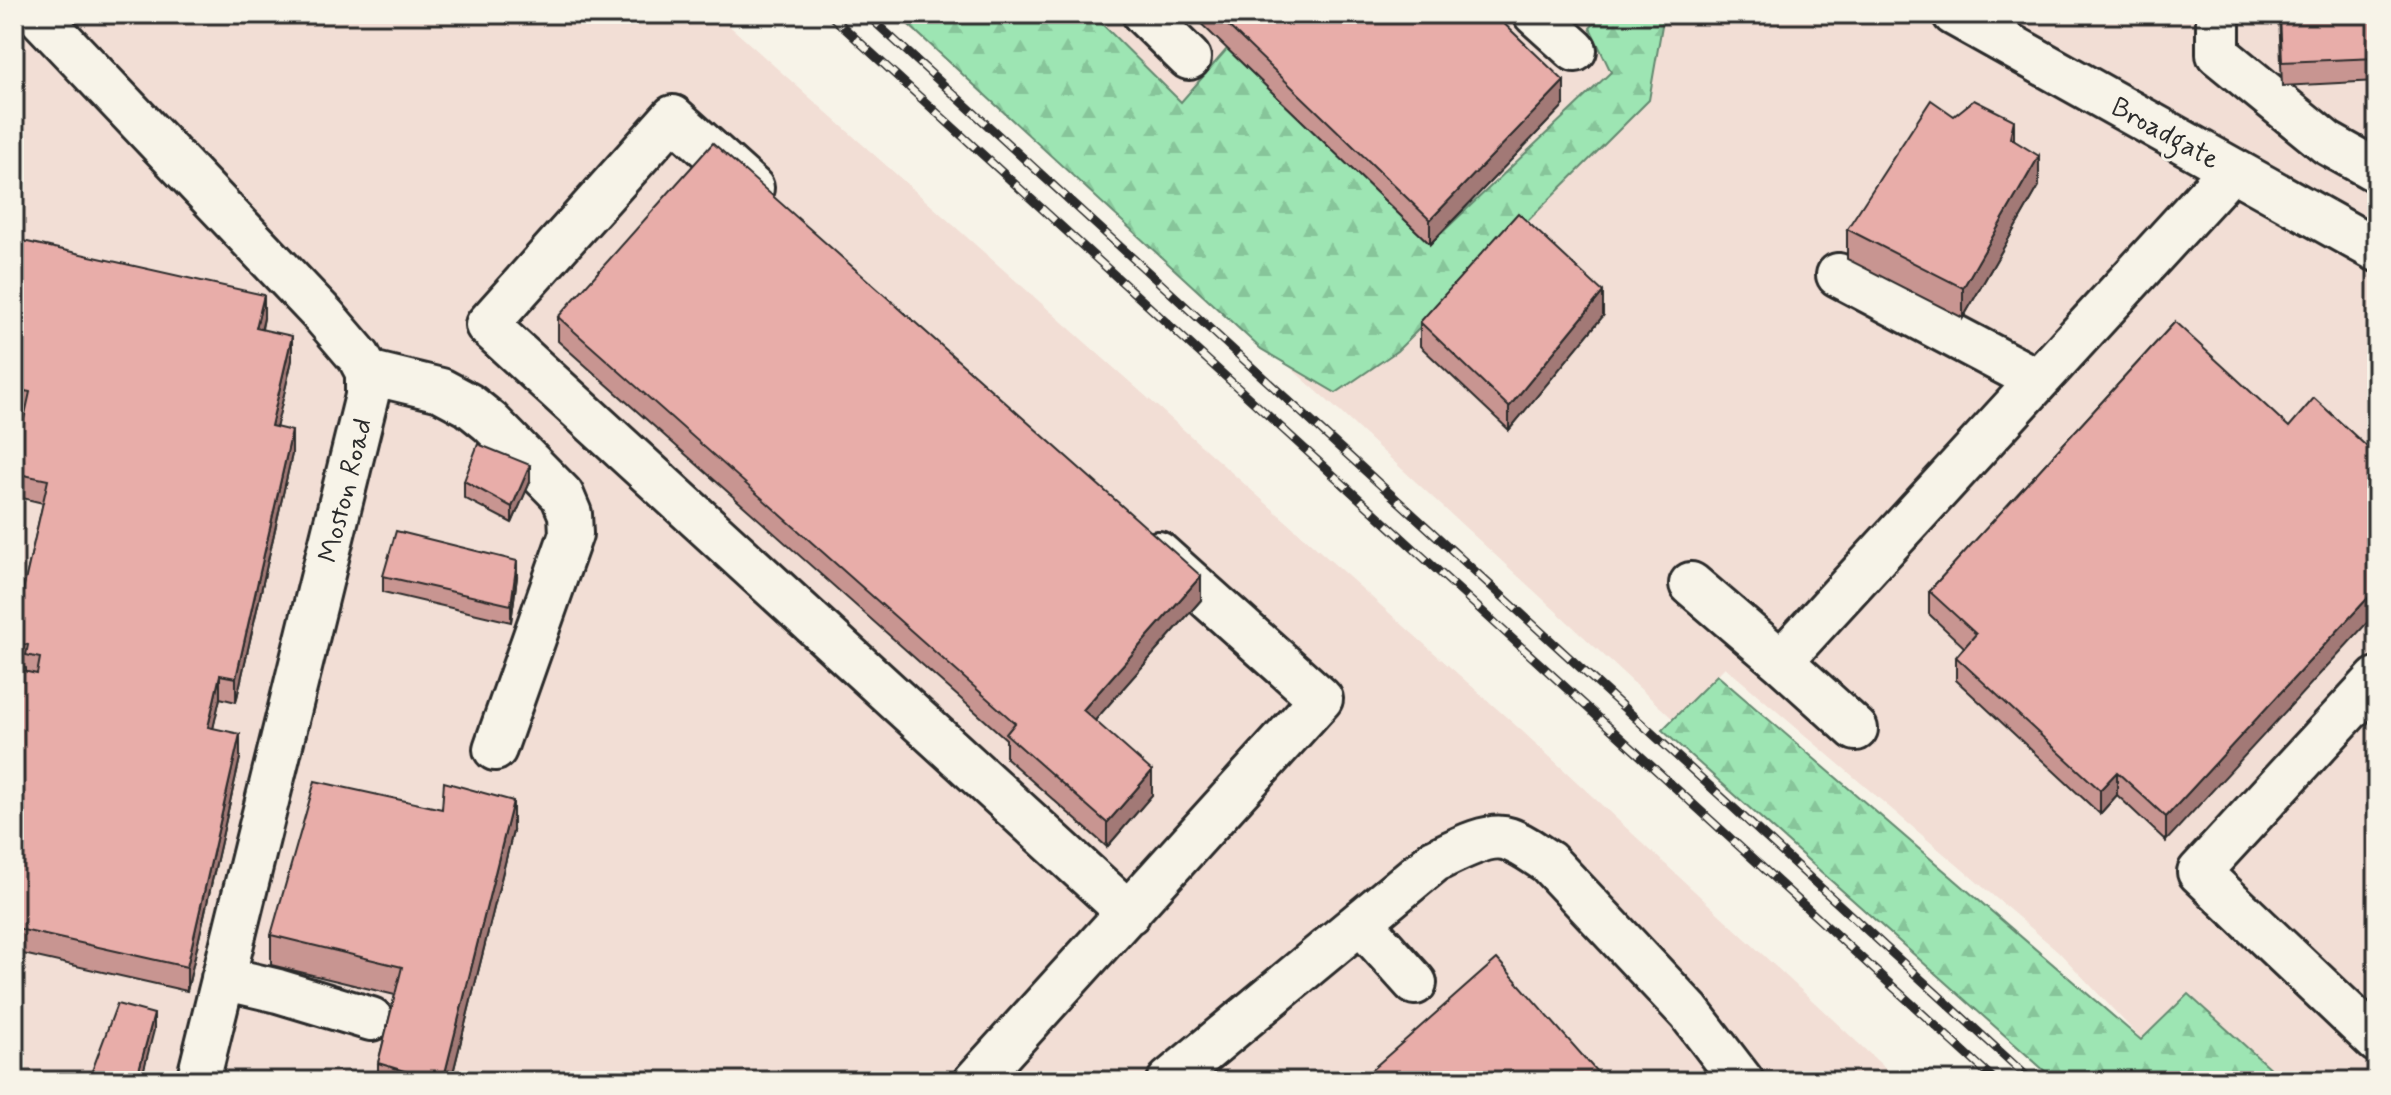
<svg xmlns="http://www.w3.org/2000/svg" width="2391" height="1095" font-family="Mynerve,sans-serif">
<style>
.built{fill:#f2ded5}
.forest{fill:url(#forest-firs);stroke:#64886f;stroke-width:2}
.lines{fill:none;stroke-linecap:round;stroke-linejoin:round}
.minor-casing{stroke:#2b2b2b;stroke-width:48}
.minor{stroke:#f7f3e8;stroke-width:42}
.rail-casing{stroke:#2b2b2b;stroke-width:9}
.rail{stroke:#f7f3e8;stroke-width:6;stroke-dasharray:18;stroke-linecap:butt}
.wall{fill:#c89591;stroke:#2b2b2b;stroke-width:2}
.shaded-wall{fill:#a27976;stroke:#2b2b2b;stroke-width:2}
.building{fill:#e8ada9;stroke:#2b2b2b;stroke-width:2}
.labels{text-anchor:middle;stroke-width:6;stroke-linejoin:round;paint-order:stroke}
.street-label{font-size:28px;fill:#2b2b2b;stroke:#f7f3e8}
</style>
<defs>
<pattern id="forest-firs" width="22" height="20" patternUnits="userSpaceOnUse" patternTransform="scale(2)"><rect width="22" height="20" fill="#9de5b3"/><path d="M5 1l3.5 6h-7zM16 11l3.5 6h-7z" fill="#87c59a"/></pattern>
</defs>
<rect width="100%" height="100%" fill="#f7f3e8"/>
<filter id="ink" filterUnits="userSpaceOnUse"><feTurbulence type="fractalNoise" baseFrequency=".0125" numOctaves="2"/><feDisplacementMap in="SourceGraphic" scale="16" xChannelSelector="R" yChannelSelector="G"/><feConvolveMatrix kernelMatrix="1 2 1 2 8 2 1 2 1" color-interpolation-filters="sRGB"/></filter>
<g filter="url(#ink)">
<!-- built -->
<path class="built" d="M14,14H716L1522,731L1899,1081H14Z
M894,14H2377V1081H2250L2142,1040L2058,951L1725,667L1673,719L1339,411Z"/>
<!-- forest -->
<path class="forest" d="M897,14H1092L1181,102L1227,49L1430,244L1611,72L1590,28L1602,14H1664L1649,100L1397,351L1336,393L1261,349Z
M1717,675L2141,1040L2188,994L2284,1081H2056L1662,730Z"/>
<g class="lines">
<!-- minor casing -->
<g class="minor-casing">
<path id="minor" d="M37,14L324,316L359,357L367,372V396L198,1081
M1144,14L1189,58
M1535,14L1575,50
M1954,14L2377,250
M2218,14V54L2327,143L2377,171
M752,188L673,117L487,325L1129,913
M1838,275L2037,380
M367,372L441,390L469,405L490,422L562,495L570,514L571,534L495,749
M1691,584L1781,661L2232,169
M1781,661L1856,729
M2377,679L2199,872L2377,1041
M1361,923L1415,983
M223,978L278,991L371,1019
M975,1081L1321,699L1158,553
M1169,1081L1434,861C1453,852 1488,832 1508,839C1523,844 1535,854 1548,862L1689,1012L1742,1081"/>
</g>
<!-- minor -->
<use href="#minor" class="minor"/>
<!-- rail casing -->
<g class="rail-casing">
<path id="rail" d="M829,14L1996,1081
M866,14L2032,1081"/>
</g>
<!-- rail -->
<use href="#rail" class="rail"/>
</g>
<!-- wall -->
<path class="wall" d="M1191,14H1494L1564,105L1430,244Z
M2279,14H2377V81L2282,86Z
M1954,116L2014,140L2039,186L1963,318L1847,259V229Z
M14,239L264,318L262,329L292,360L276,427L292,454L236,702L220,698L213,728L240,758L187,991L14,952V669L26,671V668L14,666V630L43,503L14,496V464L25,415L14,412Z
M1603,316L1509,430L1420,346V322Z
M558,317L1201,600L1095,720L1152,795L1107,847L1006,758V739L558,341Z
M2175,322L2166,841L2117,795L2100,814L1956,680V657L1964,647L1929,614V591Z
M464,481L530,482L512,523L464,498Z
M383,576L517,577L511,622L383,592Z
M513,831L451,1081H378V1063L395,995L271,965V935Z"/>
<!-- shaded-wall -->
<path class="shaded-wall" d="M1564,81V105L1430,244V220Z
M2014,120V151L2010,138Z
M2039,156V186L1963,318V288Z
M1603,292V316L1509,430V407Z
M264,295V318L256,352V328Z
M292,336V360L271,450V426Z
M292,431V454L236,702V678Z
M530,465V482L512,523V507Z
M517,561V577L511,622V605Z
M1201,576V600L1083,734V710Z
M2377,588V612L2166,841V817Z
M220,675V698L208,751V727Z
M240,734V758L187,991V967Z
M1152,771V795L1107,847V823Z
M2117,772V795L2100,814V790Z
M513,801V831L451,1081H443Z
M154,1014V1030L141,1081H136Z"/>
<!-- building -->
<path class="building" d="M1216,14H1494L1564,81L1430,220Z
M2280,14H2377V58L2282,62Z
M1931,100L1954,116L1974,100L2014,120L2010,138L2039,156L1963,288L1847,229Z
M713,143L1201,576L1083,710L1152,771L1107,823L1006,734L1015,723L558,317Z
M1518,213L1603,292L1509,407L1420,322Z
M14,239L264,295L256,328L292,336L271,426L292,431L236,678L220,675L208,727L240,734L187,967L14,928V669L37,674L40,658L26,655L28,645L14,642V630L48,480L14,473V464L30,392L14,389Z
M2175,322L2289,427L2314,398L2377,456V588L2166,817L2117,772L2100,790L1956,657L1976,634L1929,591Z
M478,444L530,465L512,507L464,481Z
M396,531L517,561L511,605L383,576Z
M315,781L442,809L444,782L513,801L443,1081H437L378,1063L402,967L271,935Z
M1497,959L1605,1081H1359Z
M117,1004L154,1014L136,1081H94L89,1079Z"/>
</g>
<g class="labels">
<!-- street labels -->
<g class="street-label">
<text transform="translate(2166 132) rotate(29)" y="10">Broadgate</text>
<text transform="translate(344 490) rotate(-76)" y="10">Moston Road</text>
</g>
</g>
<!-- margin -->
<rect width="2391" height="1095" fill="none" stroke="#f7f3e8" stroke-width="48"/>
<rect x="24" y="24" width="2343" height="1047" fill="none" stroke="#2b2b2b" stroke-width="3" filter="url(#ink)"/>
</svg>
